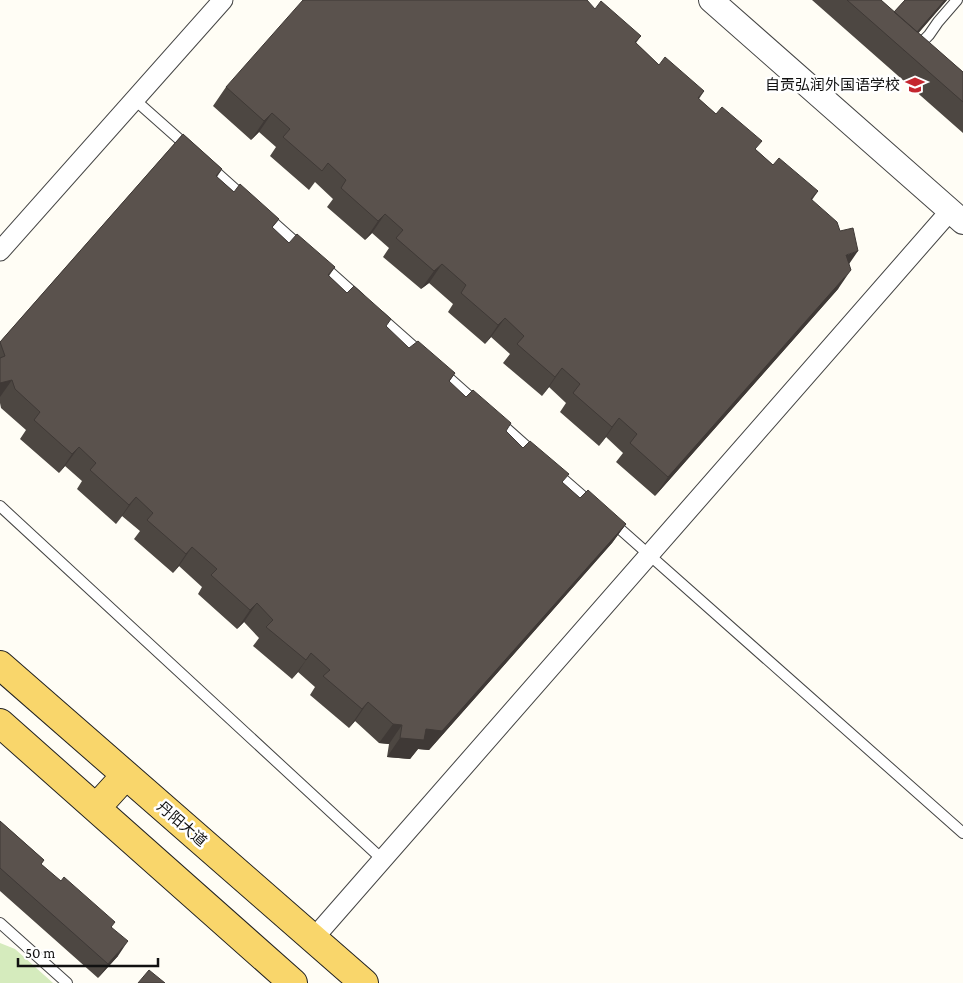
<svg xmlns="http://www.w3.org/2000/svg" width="963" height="983" font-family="'Crimson Pro','Noto Sans SC',serif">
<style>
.green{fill:#d5ebbd}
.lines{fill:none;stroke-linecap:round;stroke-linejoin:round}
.service-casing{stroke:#444;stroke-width:12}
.minor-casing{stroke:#444;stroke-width:21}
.tertiary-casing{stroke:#444;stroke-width:26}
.primary-casing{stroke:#222;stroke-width:30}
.service{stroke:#fff;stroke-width:10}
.minor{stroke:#fff;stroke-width:19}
.tertiary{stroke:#fff;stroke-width:24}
.primary{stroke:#f9d66b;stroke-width:28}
.wall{fill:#4d4742}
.shaded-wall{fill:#3f3936}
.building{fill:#5a524d;stroke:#3f3936}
.labels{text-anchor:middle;stroke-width:5;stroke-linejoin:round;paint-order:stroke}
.poi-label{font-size:15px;fill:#111;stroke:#fff;text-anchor:end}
.street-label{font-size:15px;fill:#111;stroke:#fff}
</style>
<rect width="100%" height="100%" fill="#fffdf5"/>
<!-- green -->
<path class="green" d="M0,943L15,949L53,983H0Z"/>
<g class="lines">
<!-- service casing -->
<g class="service-casing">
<path id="service" d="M913,39L918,41L924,40L929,35L938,22L957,0
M135,100L188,147
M208,165L246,199
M265,215L302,248
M321,264L359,298
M379,316L422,354
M441,371L478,404
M497,420L535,454
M555,472L593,505
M0,506L383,860
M611,521L963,833
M0,923L67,983"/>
</g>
<!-- minor casing -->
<g class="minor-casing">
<path id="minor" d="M0,251L223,0
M313,939L950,211"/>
</g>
<!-- tertiary casing -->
<g class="tertiary-casing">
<path id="tertiary" d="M711,0L963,222"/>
</g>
<!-- primary casing -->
<g class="primary-casing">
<path id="primary" d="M0,665L364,983
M0,723L293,983
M96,808L126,775"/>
</g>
<!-- service -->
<use href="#service" class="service"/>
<!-- minor -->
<use href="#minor" class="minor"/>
<!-- tertiary -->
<use href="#tertiary" class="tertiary"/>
<!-- primary -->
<use href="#primary" class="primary"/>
</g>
<!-- wall -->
<path class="wall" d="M812,0H881L894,12L905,0H947L918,33L963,72V133Z
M595,9L641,36L636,43L659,65L704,91L699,99L773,165L818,191L812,200L849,264L838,289L655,496L616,462L623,453L606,437L599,446L560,412L566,403L549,387L542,396L503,363L510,354L491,337L485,344L448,312L453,304L429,283L421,289L383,257L389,248L372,233L365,240L327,207L333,199L315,182L309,190L270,156L276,147L259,132L251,140L213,106L226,87Z
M183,134L222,169L217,177L234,192L279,219L272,228L289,243L335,267L329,276L347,293L409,348L455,373L449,382L466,397L506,431L523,448L580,498L626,524L612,543L429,750L418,749L410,759L387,757L389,744L379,743L355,721L349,728L310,695L315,687L298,672L292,679L253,646L259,638L244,622L237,629L198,594L202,587L179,566L173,573L134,539L140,531L122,516L116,524L77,489L82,481L65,466L59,473L20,439L26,430L1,408L0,403V342Z
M0,821L44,860L41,864L112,927L118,956L98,978L0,891Z"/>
<!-- shaded-wall -->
<path class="shaded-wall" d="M945,0H947L903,51L913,36Z
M272,113L259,132L251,140L264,121Z
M385,214L372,233L365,240L378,221Z
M858,251L845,270L846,255Z
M442,264L429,283L421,289L434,271Z
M851,270L838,289L655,496L668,477Z
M505,318L491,337L485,344L498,325Z
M562,368L549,387L542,396L555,377Z
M12,380L0,397V383Z
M619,418L606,437L599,446L612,427Z
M79,447L65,466L59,473L72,454Z
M136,497L122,516L116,524L129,505Z
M626,524L612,543L429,750L418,749L410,759L387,757L400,738L426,729Z
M192,547L179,566L173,573L186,554Z
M257,603L244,622L237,629L250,610Z
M311,653L298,672L292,679L306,660Z
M368,702L355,721L349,728L362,709Z
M393,724L402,725L389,744L379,743Z
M128,941L118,956L98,978L108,964Z"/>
<!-- building -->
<path class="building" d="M303,0H587L595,9L601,1L641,36L635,42L659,65L665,57L704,91L698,98L716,114L722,107L762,141L755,149L773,165L779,158L818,191L811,199L837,222L840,231L853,228L858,251L846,255L851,270L668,477L630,443L637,434L619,418L612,427L573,393L580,384L562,368L555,377L517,344L524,336L505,318L498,325L461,293L466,285L442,264L434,271L396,238L403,230L385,214L378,221L341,188L346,180L328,163L322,171L283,137L290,129L272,113L264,121L226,87Z
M847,0H881L963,72V102Z
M905,0H945L917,32L894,12Z
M183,134L222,169L216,176L234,192L240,184L279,219L272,227L289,243L297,234L335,267L328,275L347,293L354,286L391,319L386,326L409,348L418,341L455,373L449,381L466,397L473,390L511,423L506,431L523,448L530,441L569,474L562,482L580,498L588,490L626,524L442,731L426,729L424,740L400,738L402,725L393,724L368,702L362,709L323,676L330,670L311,653L306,660L266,627L273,620L257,603L250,610L211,575L217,569L192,547L186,554L147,520L153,513L136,497L129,505L90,470L96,463L79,447L72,454L34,420L40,412L15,389L12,380L0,383V358L5,356L0,342Z
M0,821L44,860L41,864L61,881L64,877L115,922L111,927L128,941L108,964L0,868Z
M149,970L165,983H138Z"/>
<!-- icons -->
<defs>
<g id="school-bare" transform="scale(1.5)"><path d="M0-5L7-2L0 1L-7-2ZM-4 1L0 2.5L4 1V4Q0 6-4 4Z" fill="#c4262e" stroke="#fff" stroke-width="2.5" paint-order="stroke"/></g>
</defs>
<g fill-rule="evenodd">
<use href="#school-bare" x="915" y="85"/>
</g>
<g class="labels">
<!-- poi labels -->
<g class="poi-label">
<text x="900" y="90">自贡弘润外国语学校</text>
</g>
<!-- street labels -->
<g class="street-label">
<text transform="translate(182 824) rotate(41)" y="5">丹阳大道</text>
</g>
</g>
<!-- scale -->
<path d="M18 958v8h140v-8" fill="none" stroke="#111111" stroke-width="2.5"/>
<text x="25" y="958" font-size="15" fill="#111111" stroke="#ffffff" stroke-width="4" paint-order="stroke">50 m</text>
</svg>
